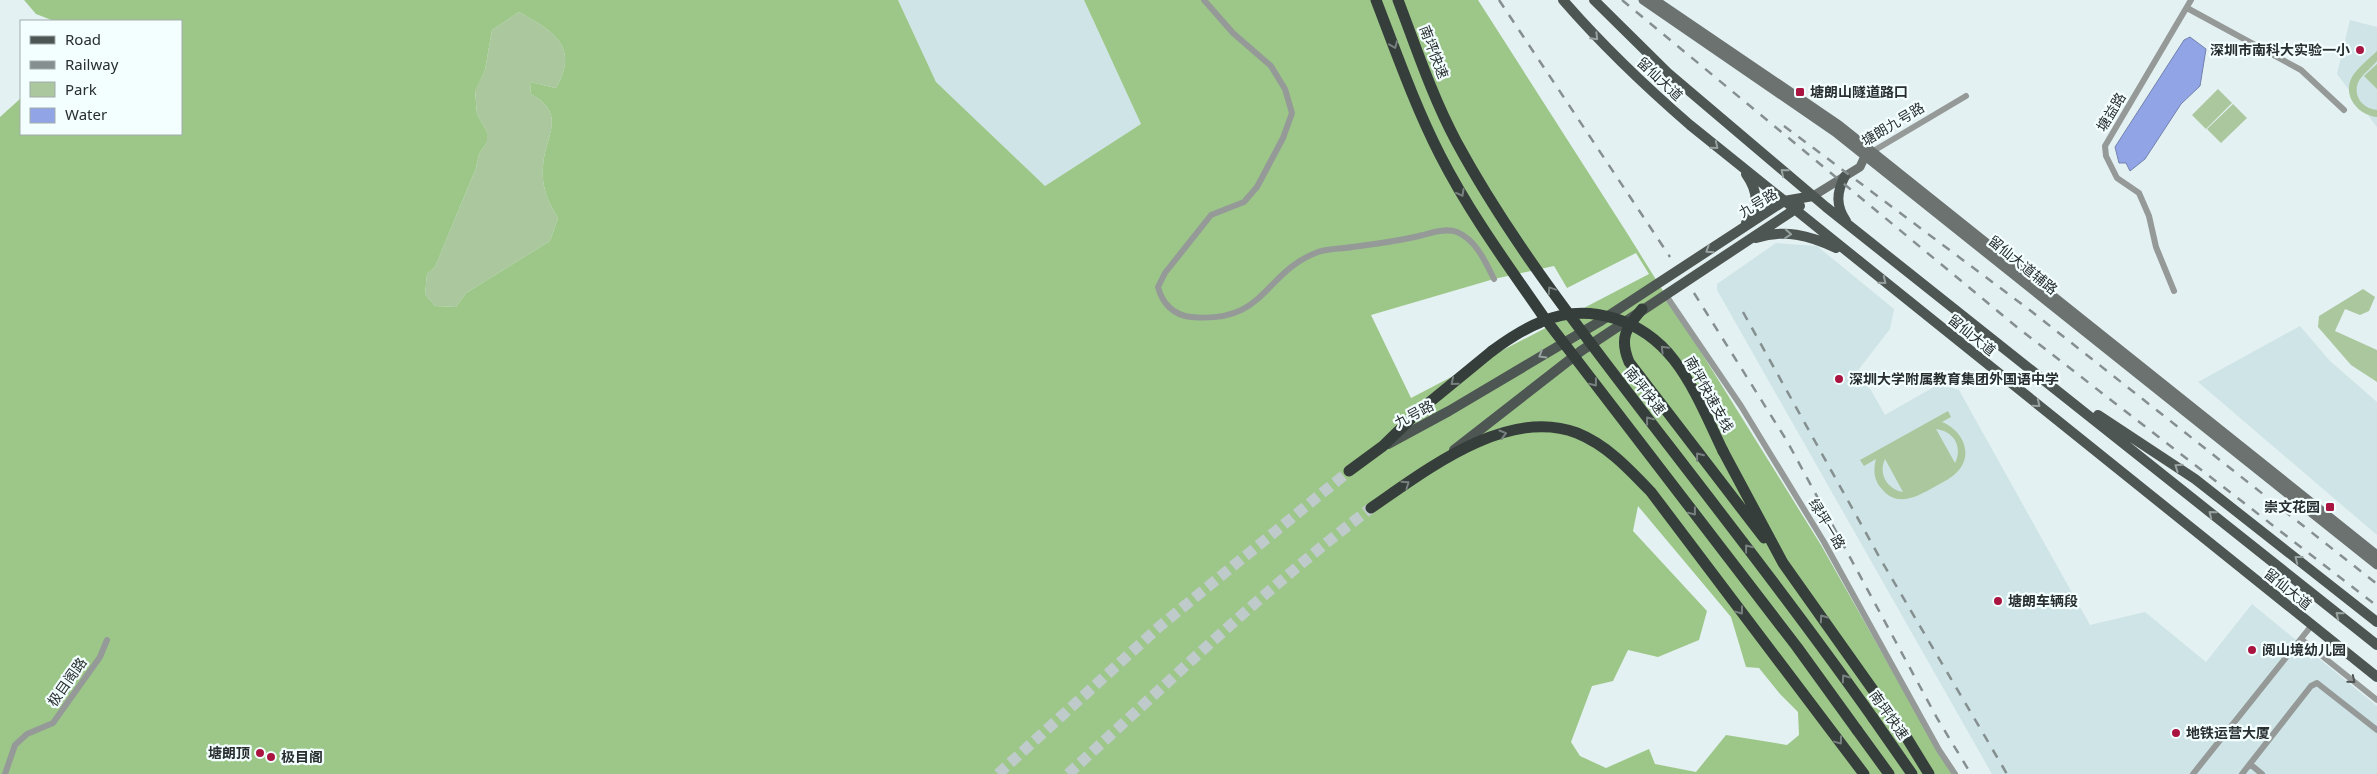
<svg xmlns="http://www.w3.org/2000/svg" width="2377" height="774" font-family="'Noto Sans','Noto Sans SC',sans-serif">
<style>
.built{fill:#cee4e6}
.green{fill:#abc79e;fill-rule:evenodd}
.forest{fill:#9dc788;fill-rule:evenodd}
.water{fill:#91a5e6;stroke:#7281af}
.lines{fill:none;stroke-linecap:round;stroke-linejoin:round}
.highway-tunnel{stroke:#bfcacb;stroke-width:11;stroke-dasharray:11 5.5;stroke-linecap:butt}
.street{stroke:#959a98;stroke-width:6}
.secondary{stroke:#6b726f;stroke-width:9}
.primary{stroke:#4d5652;stroke-width:10}
.highway{stroke:#353e3a;stroke-width:11}
.rail{stroke:#868f90;stroke-width:2.5;stroke-dasharray:9 9;stroke-linecap:butt}
.highway-bridge{stroke:#353e3a;stroke-width:11}
.oneway{stroke:#98a2a0}
.oneway2{stroke:#78817f}
.oneway3{stroke:#4f5454}
.poi-dot{fill:#aa1441;stroke:#f3feff;stroke-width:2}
.labels{text-anchor:middle;stroke-width:4.5;stroke-linejoin:round;paint-order:stroke}
.poi-label{font-size:14px;font-weight:bold;fill:#292e2f;stroke:#f3feff;text-anchor:start}
.street-label{font-size:14px;fill:#292e2f;stroke:#f3feff}
</style>
<rect width="100%" height="100%" fill="#e4f1f2"/>
<!-- built -->
<path class="built" d="M898,0H1084L1141,124L1045,186L936,82Z
M2350,20L2377,27V127L2337,74Z
M1776,243L1817,246L1894,309L1890,329L1859,369L1885,415L1939,384L1959,390L2090,625L2145,612L2206,662L2252,604L2377,706V774H1992L1717,290V284Z
M2300,326L2330,361L2377,402V535L2198,382Z"/>
<!-- green -->
<path class="green" d="M519,12C553,31 580,46 556,88L530,82L531,94C568,115 545,135 543,166C541,186 548,202 558,218L550,241L466,293L456,307L435,306L425,294L427,274L435,267L476,168L479,154L487,142V132L477,114L475,90L485,70L492,30Z
M2377,51V61C2372,67 2365,72 2360,79C2351,93 2361,109 2377,110V117C2358,115 2342,96 2352,77C2358,67 2369,59 2377,51Z
M2377,64V89L2364,76Z
M2218,89L2232,103L2206,129L2192,115Z
M2233,104L2247,118L2221,143L2207,129Z
M2363,289L2375,297L2369,311L2360,315L2345,309L2335,331L2377,350V382L2351,365L2318,327L2319,316Z
M1948,411L1951,417L1942,422C1962,430 1974,453 1958,471C1952,478 1943,482 1936,486C1918,496 1897,509 1881,488C1874,480 1873,470 1876,459L1864,466L1860,460ZM1936,429C1954,431 1963,447 1955,463ZM1885,459L1903,492C1887,489 1878,474 1885,459Z"/>
<!-- forest -->
<path class="forest" d="M24,0H898L936,82L1045,186L1141,124L1084,0H1478L1627,233L1821,545L1937,750L1952,774H0V117L21,98V134H181V21H54L36,14ZM519,12C553,31 580,46 556,88L530,82L531,94C568,115 545,135 543,166C541,186 548,202 558,218L550,241L466,293L456,307L435,306L425,294L427,274L435,267L476,168L479,154L487,142V132L477,114L475,91L485,70L492,30ZM1636,253L1649,274L1411,398L1371,315L1494,279L1554,266L1567,288ZM1638,506L1731,617L1746,667L1759,668L1780,694L1798,712L1799,735L1787,745L1726,735L1696,772L1655,764L1649,749L1606,768L1580,756L1571,742L1592,686L1613,681L1628,650L1658,657L1699,640L1707,611L1633,531Z"/>
<!-- water -->
<path class="water" d="M2190,37L2206,49L2200,86L2181,104L2145,159L2130,171L2126,163H2119L2115,147L2184,40Z"/>
<g class="lines">
<!-- highway-tunnel -->
<path class="highway-tunnel" d="M998,774L1160,626L1349,471
M1068,774C1167,684 1264,589 1371,508"/>
<!-- street -->
<path class="street" d="M1204,0L1233,33L1271,66L1285,89L1292,113L1283,138L1257,187L1244,202L1211,215L1165,273L1158,287C1162,303 1173,315 1191,317C1267,324 1262,273 1318,252C1328,248 1342,249 1352,247C1376,244 1400,241 1423,235C1433,232 1447,228 1457,232C1476,240 1485,261 1494,279
M2187,8L2301,70L2344,110
M1870,153L1966,96
M2174,291L2156,247L2149,216L2139,193L2117,178L2106,156L2105,146L2191,0
M1665,294L1741,406L1824,542L1939,750L1955,774
M2301,639L2377,700
M2250,764L2262,774
M5,774L15,745L27,734L53,723L100,657L107,640
M2193,774L2312,625
M2242,774L2311,686L2317,683L2377,730"/>
<!-- secondary -->
<path class="secondary" d="M1643,0L1835,132L2377,565
M1655,0L1839,125L2377,555
M1813,196L1860,167L1865,156"/>
<!-- primary -->
<path class="primary" d="M1563,0C1602,45 1645,86 1690,125L2377,677
M1594,0L1668,73L1826,207L2377,645
M1845,176C1836,193 1836,206 1846,221
M1746,223C1760,208 1758,191 1746,174
M1756,238C1784,229 1809,235 1836,248
M2098,415L2195,479L2377,622
M1388,444L1449,411L1599,322L1784,201L1813,196
M1454,450L1581,351L1800,206"/>
<!-- highway -->
<path class="highway" d="M1642,309C1626,328 1619,338 1629,362L1764,538
M1723,451L1783,563L1905,735L1929,774
M1349,471L1383,446L1420,410L1492,351
M1371,508C1425,471 1507,406 1577,433C1607,445 1629,469 1651,492L1864,774
M1873,718L1912,774
M1857,730L1889,774"/>
<!-- rail -->
<path class="rail" d="M1499,0L1670,257
M1622,0L2018,328L2377,606
M1784,126L2031,311L2377,584
M1694,293L1787,441L1937,718L1971,774
M1743,312L1881,560L2007,774"/>
<!-- highway-bridge -->
<path class="highway-bridge" d="M1376,0C1396,52 1415,106 1440,155C1469,212 1507,264 1543,316L1797,647L1857,730
M1398,0C1416,47 1432,96 1456,141C1509,239 1578,327 1646,416C1723,516 1800,615 1873,718
M1492,351C1507,340 1523,329 1541,322C1589,301 1643,320 1674,360C1695,387 1708,420 1723,451"/>
</g>
<!-- one-way arrows -->
<defs><path id="oneway-chevron" d="M-2-3.5L2.5 0L-2 3.5" fill="none" stroke-width="1.6" stroke-linecap="round" stroke-linejoin="round" transform="scale(1.25)"/></defs>
<g class="oneway">
<use href="#oneway-chevron" transform="translate(1595 37) rotate(45)"/>
<use href="#oneway-chevron" transform="translate(1715 146) rotate(39)"/>
<use href="#oneway-chevron" transform="translate(1784 172) rotate(-140)"/>
<use href="#oneway-chevron" transform="translate(1788 234) rotate(4)"/>
<use href="#oneway-chevron" transform="translate(1709 250) rotate(147)"/>
<use href="#oneway-chevron" transform="translate(1883 281) rotate(39)"/>
<use href="#oneway-chevron" transform="translate(1542 355) rotate(149)"/>
<use href="#oneway-chevron" transform="translate(2037 404) rotate(39)"/>
<use href="#oneway-chevron" transform="translate(2178 467) rotate(-145)"/>
<use href="#oneway-chevron" transform="translate(2212 514) rotate(-141)"/>
<use href="#oneway-chevron" transform="translate(2298 559) rotate(-142)"/>
<use href="#oneway-chevron" transform="translate(2339 615) rotate(-141)"/>
</g>
<g class="oneway2">
<use href="#oneway-chevron" transform="translate(1394 45) rotate(68)"/>
<use href="#oneway-chevron" transform="translate(1461 193) rotate(61)"/>
<use href="#oneway-chevron" transform="translate(1551 290) rotate(-124)"/>
<use href="#oneway-chevron" transform="translate(1664 349) rotate(-134)"/>
<use href="#oneway-chevron" transform="translate(1454 382) rotate(140)"/>
<use href="#oneway-chevron" transform="translate(1594 383) rotate(52)"/>
<use href="#oneway-chevron" transform="translate(1649 420) rotate(-128)"/>
<use href="#oneway-chevron" transform="translate(1503 434) rotate(-16)"/>
<use href="#oneway-chevron" transform="translate(1699 456) rotate(-128)"/>
<use href="#oneway-chevron" transform="translate(1406 484) rotate(-35)"/>
<use href="#oneway-chevron" transform="translate(1693 512) rotate(52)"/>
<use href="#oneway-chevron" transform="translate(1748 548) rotate(-128)"/>
<use href="#oneway-chevron" transform="translate(1740 611) rotate(53)"/>
<use href="#oneway-chevron" transform="translate(1823 618) rotate(-125)"/>
<use href="#oneway-chevron" transform="translate(1845 678) rotate(-125)"/>
<use href="#oneway-chevron" transform="translate(1839 741) rotate(53)"/>
</g>
<use class="oneway3" href="#oneway-chevron" transform="translate(2352 680) rotate(39)"/>
<!-- markers -->
<g class="poi-dot">
<circle cx="2360" cy="50" r="5"/>
<rect x="1795" y="87" width="10" height="10" rx="2.5"/>
<circle cx="1839" cy="379" r="5"/>
<rect x="2325" y="502" width="10" height="10" rx="2.5"/>
<circle cx="1998" cy="601" r="5"/>
<circle cx="2252" cy="650" r="5"/>
<circle cx="2176" cy="733" r="5"/>
<circle cx="260" cy="753" r="5"/>
<circle cx="271" cy="757" r="5"/>
</g>
<g class="labels">
<!-- poi labels -->
<g class="poi-label">
<text x="2350" y="55" text-anchor="end">深圳市南科大实验一小</text>
<text x="1810" y="97">塘朗山隧道路口</text>
<text x="1849" y="384">深圳大学附属教育集团外国语中学</text>
<text x="2320" y="512" text-anchor="end">崇文花园</text>
<text x="2008" y="606">塘朗车辆段</text>
<text x="2262" y="655">阅山境幼儿园</text>
<text x="2186" y="738">地铁运营大厦</text>
<text x="250" y="758" text-anchor="end">塘朗顶</text>
<text x="281" y="762">极目阁</text>
</g>
<!-- street labels -->
<g class="street-label">
<text transform="translate(1434 52) rotate(69)" y="5">南坪快速</text>
<text transform="translate(1660 79) rotate(43)" y="5">留仙大道</text>
<text transform="translate(2111 112) rotate(-59)" y="5">塘益路</text>
<text transform="translate(1893 124) rotate(-31)" y="5">塘朗九号路</text>
<text transform="translate(1758 203) rotate(-31)" y="5">九号路</text>
<text transform="translate(2023 265) rotate(39)" y="5">留仙大道辅路</text>
<text transform="translate(1972 335) rotate(39)" y="5">留仙大道</text>
<text transform="translate(1645 391) rotate(52)" y="5">南坪快速</text>
<text transform="translate(1709 394) rotate(61)" y="5">南坪快速支线</text>
<text transform="translate(1414 414) rotate(-28)" y="5">九号路</text>
<text transform="translate(1827 524) rotate(59)" y="5">绿坪一路</text>
<text transform="translate(2288 589) rotate(39)" y="5">留仙大道</text>
<text transform="translate(67 682) rotate(-55)" y="5">极目阁路</text>
<text transform="translate(1889 715) rotate(55)" y="5">南坪快速</text>
</g>
</g>
<!-- legend -->
<rect x="20" y="20" width="162" height="115" fill="#f3feff" stroke="#a2abac"/>
<rect x="30" y="36" width="25" height="8" fill="#4d5652" stroke="#a2abac"/>
<text x="65" y="45" font-size="15" fill="#292e2f">Road</text>
<rect x="30" y="61" width="25" height="8" fill="#868f90" stroke="#a2abac"/>
<text x="65" y="70" font-size="15" fill="#292e2f">Railway</text>
<rect x="30" y="82" width="25" height="15" fill="#abc79e" stroke="#a2abac"/>
<text x="65" y="95" font-size="15" fill="#292e2f">Park</text>
<rect x="30" y="108" width="25" height="15" fill="#91a5e6" stroke="#a2abac"/>
<text x="65" y="120" font-size="15" fill="#292e2f">Water</text>
</svg>
